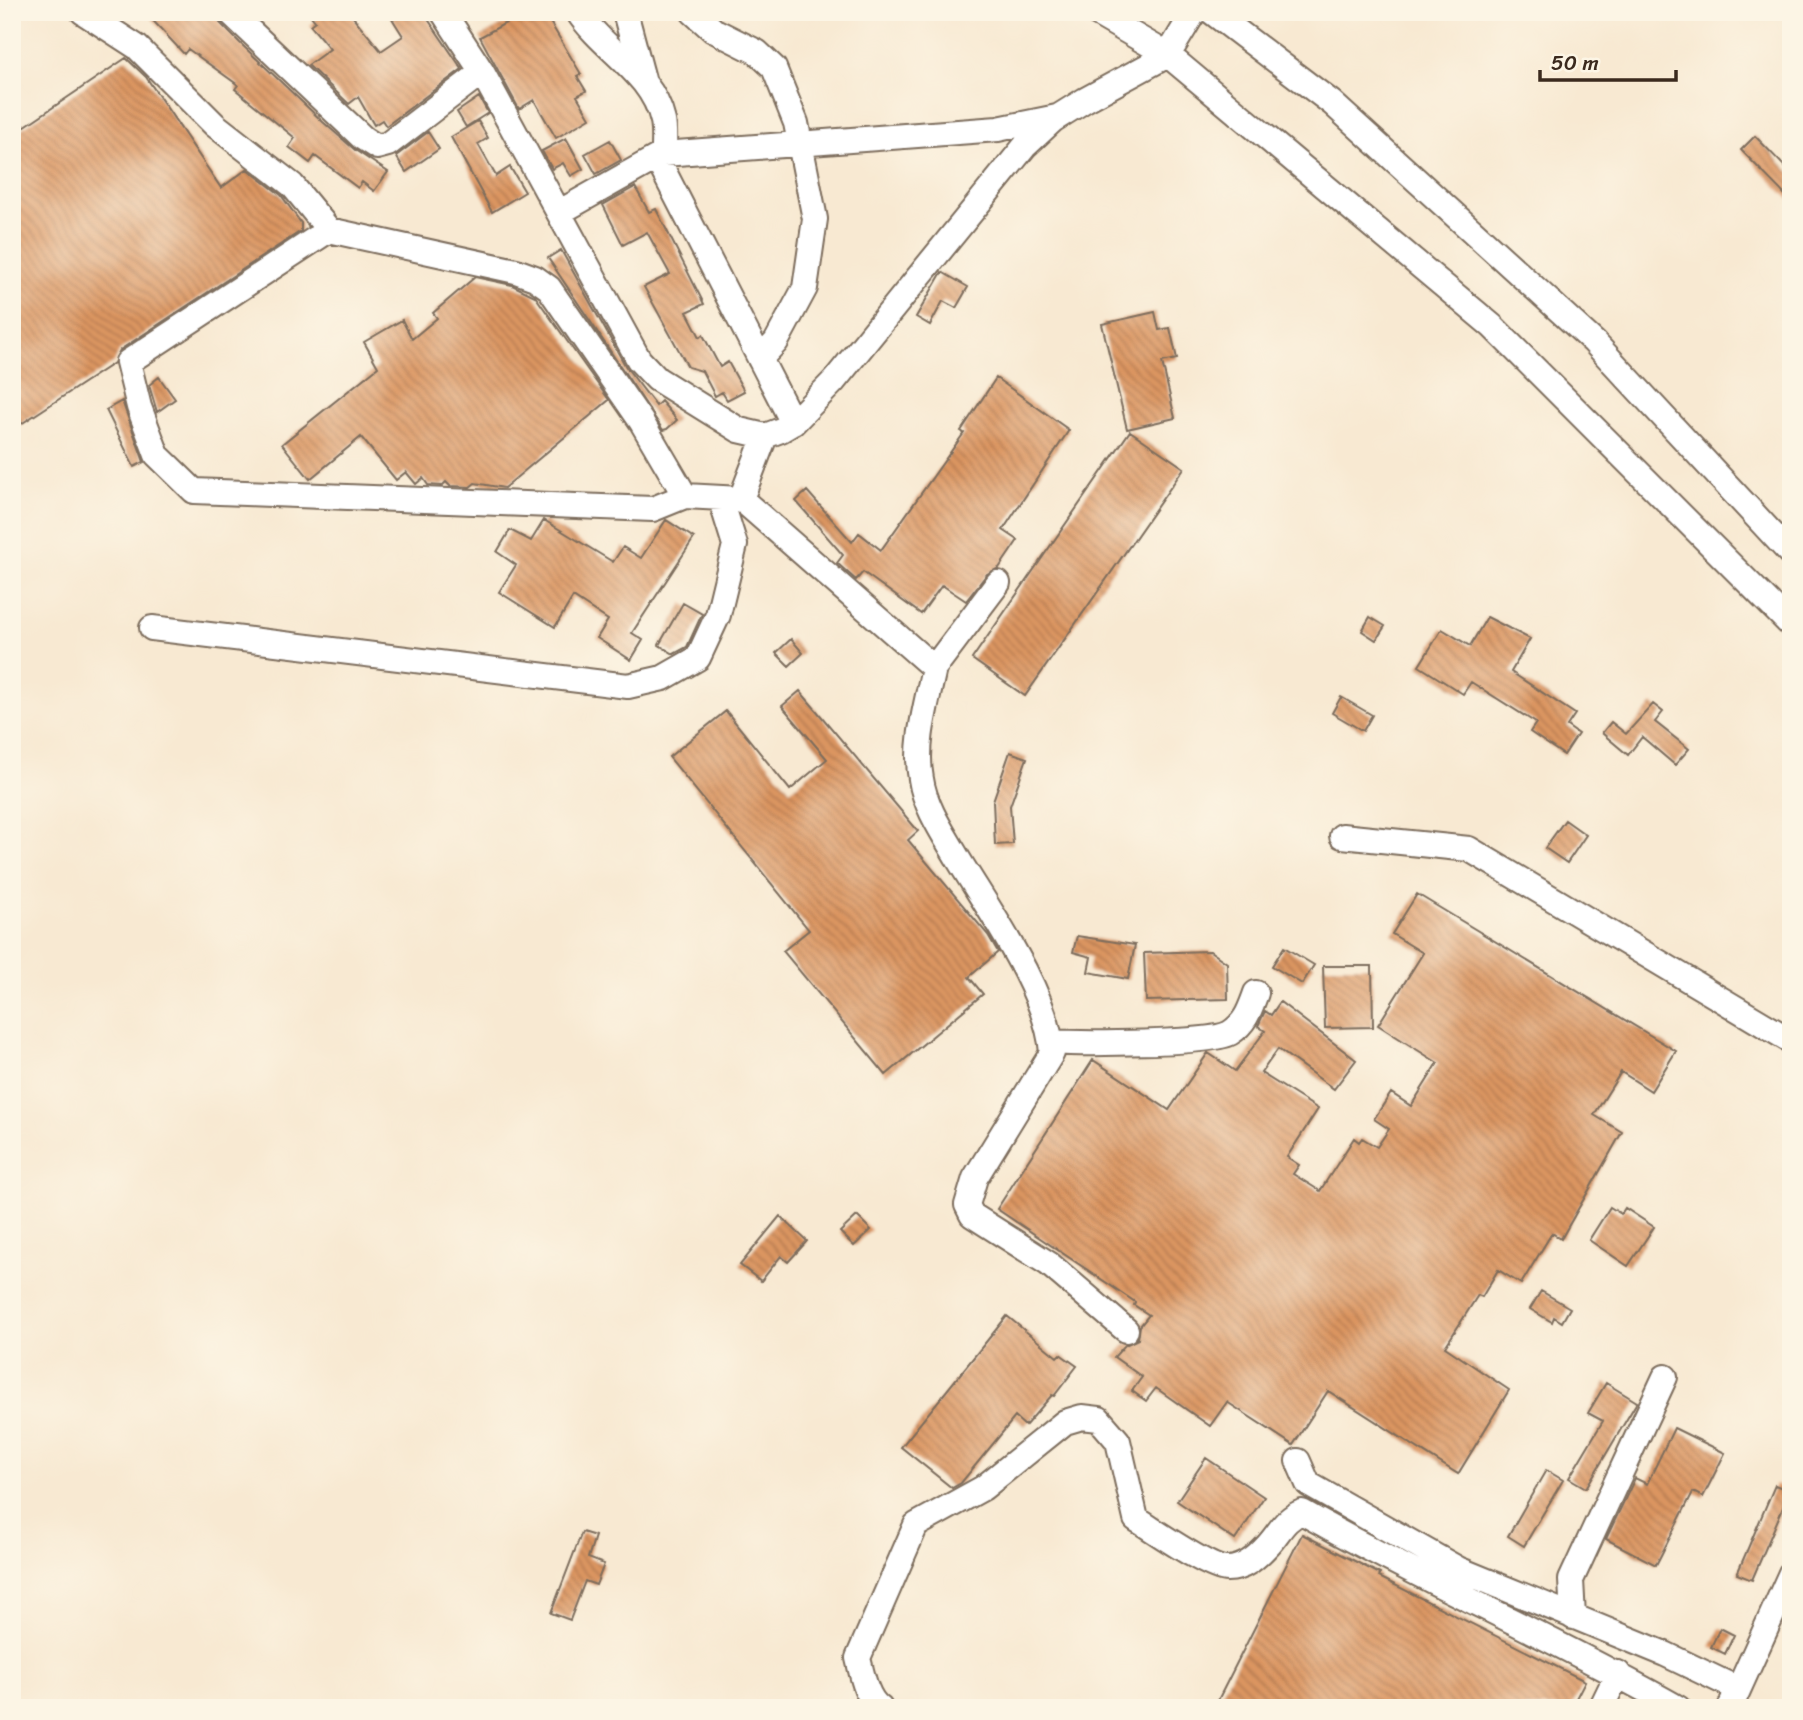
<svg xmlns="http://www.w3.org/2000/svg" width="1803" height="1720" font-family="Sriracha,sans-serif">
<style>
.building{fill:url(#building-back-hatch)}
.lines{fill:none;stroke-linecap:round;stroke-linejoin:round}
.minor-casing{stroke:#7d6d5d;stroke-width:28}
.minor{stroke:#fff;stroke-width:24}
</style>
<defs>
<pattern id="building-back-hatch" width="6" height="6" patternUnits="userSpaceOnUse" patternTransform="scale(1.75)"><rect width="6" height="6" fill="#db9561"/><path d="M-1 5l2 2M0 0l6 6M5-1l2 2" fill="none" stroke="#b37a4f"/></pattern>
</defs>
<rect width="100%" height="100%" fill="#fcf5e5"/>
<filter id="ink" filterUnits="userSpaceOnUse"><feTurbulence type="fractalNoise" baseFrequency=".0143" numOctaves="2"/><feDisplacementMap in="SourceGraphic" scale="14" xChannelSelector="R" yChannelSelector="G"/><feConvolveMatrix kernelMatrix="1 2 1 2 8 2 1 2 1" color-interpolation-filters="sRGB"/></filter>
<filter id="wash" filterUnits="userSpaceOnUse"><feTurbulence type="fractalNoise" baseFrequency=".00686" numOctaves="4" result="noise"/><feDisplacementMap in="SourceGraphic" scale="28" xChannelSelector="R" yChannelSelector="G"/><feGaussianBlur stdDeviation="1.57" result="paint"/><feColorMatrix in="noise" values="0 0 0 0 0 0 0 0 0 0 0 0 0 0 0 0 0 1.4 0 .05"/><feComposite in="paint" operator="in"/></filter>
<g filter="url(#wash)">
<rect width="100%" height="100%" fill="#f8e9d2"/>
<g id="blocks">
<!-- building -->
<path class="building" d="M145,12H216L220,23L240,43L323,122L355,150L388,172L374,191L362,182L358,188L315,156L310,163L289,147L295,138L235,89L238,85L188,49L184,54Z
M308,12H349L381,51L403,36L388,12H423L462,69L386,126L382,120L374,125L358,97L349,104L308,65L330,49L310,25L315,21Z
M512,12H544L581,74L577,76L586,91L577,96L590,118L556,138L534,100L519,109L480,37L515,18Z
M126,58L146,77L221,188L247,169L281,195L301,223V231L120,350L114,363L12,430V135Z
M479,97L488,113L466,127L457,112Z
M478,121L488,138L478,144L496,176L510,167L525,192L492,212L451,137Z
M428,132L439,149L406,172L396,156Z
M1755,136L1791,173V201L1741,150Z
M566,138L583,169L571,176L563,163L552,169L542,151Z
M610,140L621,160L596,174L585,154Z
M635,187L649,212L656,209L704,304L687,312L700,337L703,335L720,367L728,362L744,391L727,400L722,392L715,396L702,371L688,367L644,287L670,274L647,232L623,245L603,205Z
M561,250L626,367L656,406L661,401L677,420L667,429L663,430L548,258Z
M942,272L968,287L956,308L943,301L930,325L916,317Z
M475,277L512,285L535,296L609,400L504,488L475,483L470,487L450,486L446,482L442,486L428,485L423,478L416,484L406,472L396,480L361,437L310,479L282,444L378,367L364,342L402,320L412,339L437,318L433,313Z
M1155,312L1159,330L1170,328L1177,359L1162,362L1175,418L1127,429L1102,324Z
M159,377L175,399L157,412L149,385Z
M996,378L1069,430L1003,530L1018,540L999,568L987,574L966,601L942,585L921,614L863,572L856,580L837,563L843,555L796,501L807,491L852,542L859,533L881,550L964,433L961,431Z
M122,401L144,462L134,467L106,410Z
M1130,431L1184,468L1025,696L972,659Z
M544,520L613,562L623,547L641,558L666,520L694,538L632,633L643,640L631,660L597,638L608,620L573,597L555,627L499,592L516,565L497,552L510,530L531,541Z
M683,603L702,614L687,647L674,654L659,645Z
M1370,617L1385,626L1376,640L1362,631Z
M1487,617L1530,639L1511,672L1575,714L1567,726L1578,734L1564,755L1530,732L1536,723L1471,682L1463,694L1419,666L1442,629L1470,646Z
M791,639L803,653L789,666L776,653Z
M800,691L918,831L908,840L988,935L998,952L969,977L983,994L886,1075L783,951L809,930L669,757L726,711L790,790L827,759L782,706Z
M1341,697L1372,715L1363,731L1332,713Z
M1653,704L1663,712L1655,722L1689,749L1675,765L1642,737L1628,755L1602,733L1611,722L1626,734Z
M1010,752L1027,758L1010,806L1013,844L995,845L993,801Z
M1565,820L1586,835L1567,863L1545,848Z
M1417,894L1676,1051L1651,1091L1621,1072L1594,1115L1622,1132L1561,1239L1552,1233L1521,1284L1498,1270L1482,1297L1478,1295L1445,1347L1509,1390L1458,1474L1328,1391L1293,1445L1227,1402L1210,1426L1156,1388L1146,1401L1132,1391L1142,1377L1114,1357L1125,1345L1138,1339L1140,1326L1149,1315L1134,1305L1135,1302L997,1209L1093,1060L1169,1110L1208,1053L1235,1071L1265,1031L1258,1026L1265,1011L1271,1015L1280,1002L1356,1060L1334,1089L1278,1049L1261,1073L1318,1109L1287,1157L1299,1165L1293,1174L1320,1191L1354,1138L1359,1142L1362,1138L1377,1147L1389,1129L1374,1119L1391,1093L1411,1106L1438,1063L1378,1025L1423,953L1392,934Z
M1077,936L1135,945L1128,979L1088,972L1091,957L1073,952Z
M1284,947L1314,965L1302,984L1272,966Z
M1210,951L1227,963L1228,999L1146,1001L1144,953Z
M1323,966H1372L1373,1027L1325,1028Z
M1610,1207L1621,1214L1625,1208L1654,1227L1628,1266L1589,1240Z
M780,1216L807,1241L788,1262L781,1256L761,1281L740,1265Z
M857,1216L871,1230L854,1246L840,1232Z
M1541,1291L1570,1308L1562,1322L1554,1317L1552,1322L1530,1309Z
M1007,1316L1057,1357L1060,1354L1077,1366L1054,1396L1052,1395L1025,1426L1015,1417L961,1483L952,1488L901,1447Z
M1606,1383L1637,1402L1586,1488L1569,1478L1603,1421L1588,1413Z
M1674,1428L1725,1453L1703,1497L1693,1492L1656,1565L1606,1539L1635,1478L1647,1484Z
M1206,1458L1264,1497L1235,1540L1177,1501Z
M1546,1470L1563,1480L1524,1546L1508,1536Z
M1775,1485L1790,1491L1752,1580L1737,1574Z
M582,1532L595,1536L588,1558L604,1564L596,1585L585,1581L570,1620L551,1613Z
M1302,1534L1380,1574L1379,1577L1585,1681L1571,1708H1214Z
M1720,1628L1734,1635L1725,1654L1711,1647Z"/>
</g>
</g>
<g filter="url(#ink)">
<use href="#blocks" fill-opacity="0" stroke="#7d6d5d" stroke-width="2"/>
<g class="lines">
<!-- minor casing -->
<g class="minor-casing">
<path id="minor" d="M83,12L137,47L215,125L292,185L329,230L516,271L535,278L549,288L641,421L685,496L741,499
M230,12L363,138L377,147L388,144L482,72
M443,12L482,72L639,360L657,379L739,430L765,436L781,430L793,423L834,381L1025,146L1053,120L1085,100L1168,55L1194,12
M578,12C604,51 652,73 663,121C666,136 663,155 663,170L793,423
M625,12L643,79
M693,12L713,30L757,52L774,68L796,123L815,219L805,288L776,342L760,359
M1094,12L1168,55L1492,326L1791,625
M1212,12L1332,103L1594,342L1791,554
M560,212L663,154L998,129L1057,117
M329,230L128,362L139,407L157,455L194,491L653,509L685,496
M765,436L741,499L934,668C927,703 914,744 921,779C925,807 943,833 957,857C988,909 1048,992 1052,1053L975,1178L967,1205L972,1215L1049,1264L1126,1330
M152,628L628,686L663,678L698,658L718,615L735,545L721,500
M934,668L998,583
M1342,836L1469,849L1791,1041
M1051,1042C1079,1044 1211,1044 1230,1033C1246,1023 1250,1009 1256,993
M1298,1461L1308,1484L1458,1569L1665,1654L1738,1689
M1573,1617L1571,1580L1665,1377
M880,1708C866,1698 862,1674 858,1658L916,1525L983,1488L1065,1422L1082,1417L1099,1419L1118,1441L1136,1519C1154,1530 1209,1569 1227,1569C1244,1569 1257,1557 1268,1545C1280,1532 1284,1519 1302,1512C1425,1582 1555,1638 1678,1708
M1601,1708L1618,1673
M1730,1708L1791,1573"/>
</g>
<!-- minor -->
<use href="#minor" class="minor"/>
</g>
</g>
<!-- margin -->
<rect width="1803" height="1720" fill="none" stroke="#fcf5e5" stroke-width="42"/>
<!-- scale -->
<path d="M1540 70v10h136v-10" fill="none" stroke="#3b2a1e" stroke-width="3.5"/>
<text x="1551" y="70" font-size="21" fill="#3b2a1e" stroke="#fcf5e5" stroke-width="5" paint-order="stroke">50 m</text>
</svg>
